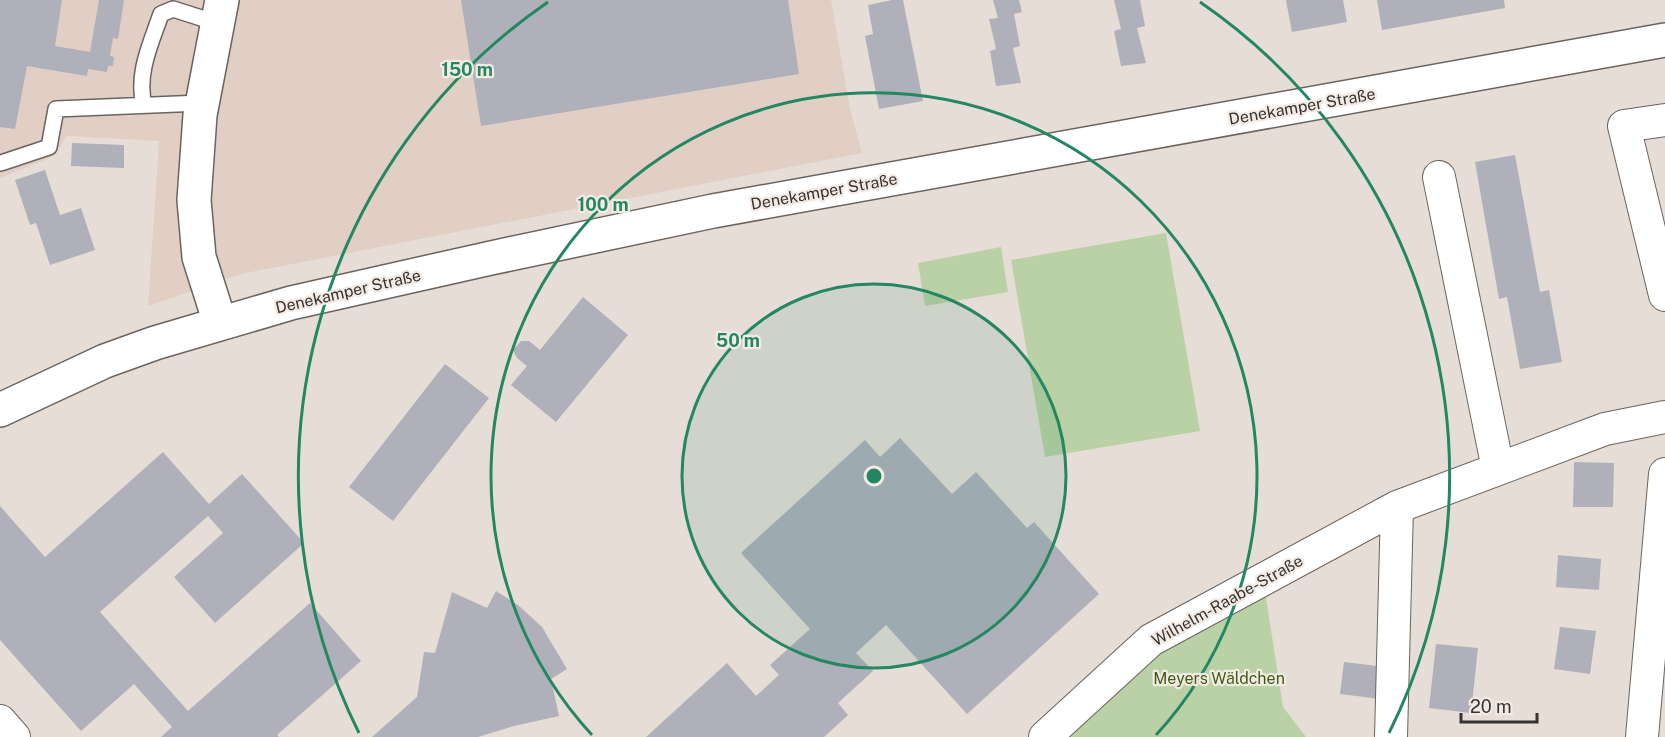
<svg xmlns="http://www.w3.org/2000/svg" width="1665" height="737" font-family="'Public Sans',sans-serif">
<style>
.built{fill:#e1cfc5}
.green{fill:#b9d1a4}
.building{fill:#afb0ba}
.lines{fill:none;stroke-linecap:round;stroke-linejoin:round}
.service-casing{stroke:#6b635d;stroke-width:18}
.minor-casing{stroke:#6b635d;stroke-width:34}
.tertiary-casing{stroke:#6b635d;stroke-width:36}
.service{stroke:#fff;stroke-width:15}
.minor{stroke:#fff;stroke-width:32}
.tertiary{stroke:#fff;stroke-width:33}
.ring{fill:none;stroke:#238761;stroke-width:3}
.labels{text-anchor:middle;stroke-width:4.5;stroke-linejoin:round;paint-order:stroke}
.street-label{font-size:16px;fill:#373331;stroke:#f4eae4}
.park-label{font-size:16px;fill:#3e5d18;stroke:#f4eae4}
.centre{fill:#238761;stroke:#f4eae4;stroke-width:3}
.ring-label{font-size:18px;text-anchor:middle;font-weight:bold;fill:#238761;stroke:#f4eae4;stroke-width:4.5;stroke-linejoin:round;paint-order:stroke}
</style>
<rect width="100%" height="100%" fill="#e7ddd7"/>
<!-- built -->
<path class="built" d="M0,0H831L850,108L862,153L241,274L148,306L159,141L67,136L54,156L0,178Z"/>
<!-- green -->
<path class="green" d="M1166,233L1200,431L1045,457L1011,260Z
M1001,247L1008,292L925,306L918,263Z
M1264,585L1283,707L1306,737H1070L1155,645Z"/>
<!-- building -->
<path class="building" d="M0,0H62L55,46L90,52L99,0H124L118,39L113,38L110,56L114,57L113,66H108L107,72L88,69L87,76L27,66L15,129L0,127Z
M461,0H788L799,74L481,126Z
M892,0H903L923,101L879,109L865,36L873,34L868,5Z
M993,0H1019L1022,12L1014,14L1020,46L1013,48L1021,83L996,86L990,51L996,49L989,19L998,18Z
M1114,0H1140L1145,26L1137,28L1146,63L1121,66L1114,31L1121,29Z
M1286,0H1343L1347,22L1292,32Z
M1377,0H1504L1505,8L1382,30Z
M72,143L124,145V168L71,166Z
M1515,155L1540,292L1549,290L1562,362L1520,369L1507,297L1499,299L1475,162Z
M45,170L60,215L81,208L95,250L50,265L36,223L30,225L15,180Z
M583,297L628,335L556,422L511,385L527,366L517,358L513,350L521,341H529L540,350Z
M445,364L489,398L393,521L349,487Z
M900,438L952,494L976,472L1027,528L1034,522L1099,594L967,714L886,625L856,653L873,671L838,703L848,715L824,737H646L727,663L756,696L779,675L770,665L810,629L741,553L865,440L880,457Z
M163,452L209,504L242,474L304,543L215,623L174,577L223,533L208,516L100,612L188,711L310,603L361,661L277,735L279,737H161L172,727L134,684L81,731L0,640V506L45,557Z
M1574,462L1614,463L1613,507H1573Z
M1558,555L1601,559L1599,590L1556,587Z
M496,591L518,605L542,627L567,669L551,679L559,716L514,726L478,737H372L417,697L424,652L435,653L452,592L487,608Z
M1560,627L1596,631L1590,674L1554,669Z
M1436,644L1478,648L1471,713L1429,708Z
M1344,662L1385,667L1381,699L1340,694Z"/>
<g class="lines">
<!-- service casing -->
<g class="service-casing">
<path id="service" d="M144,105C136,74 151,43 161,14L173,9L217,23
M1,163L49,147L56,109L201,103"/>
</g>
<!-- minor casing -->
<g class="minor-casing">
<path id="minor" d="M1665,120L1624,126L1665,295
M1439,177L1498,469
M0,721L14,737
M1045,737L1151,640L1397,507L1605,429L1665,417
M1391,737L1397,507
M1642,737L1665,474"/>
</g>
<!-- tertiary casing -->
<g class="tertiary-casing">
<path id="tertiary" d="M220,323L199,257L194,200L200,115L222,0
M0,410L105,361L155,343L291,303L491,258L713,211L1665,40"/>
</g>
<!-- service -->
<use href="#service" class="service"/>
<!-- minor -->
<use href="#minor" class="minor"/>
<!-- tertiary -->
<use href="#tertiary" class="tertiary"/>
</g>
<!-- distance rings -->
<circle cx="874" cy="476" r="192" fill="#238761" fill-opacity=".12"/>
<g class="ring">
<circle cx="874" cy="476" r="192"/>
<path d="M592 735A383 383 0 1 1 1156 735"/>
<path d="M359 733A575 575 0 0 1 548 2M1200 2A575 575 0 0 1 1389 733"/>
</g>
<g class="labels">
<!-- street labels -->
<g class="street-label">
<text transform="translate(1302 106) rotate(-10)" y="6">Denekamper Straße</text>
<text transform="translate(824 191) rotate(-10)" y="6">Denekamper Straße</text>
<text transform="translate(348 291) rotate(-13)" y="6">Denekamper Straße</text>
<text transform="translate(1227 600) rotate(-29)" y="6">Wilhelm-Raabe-Straße</text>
</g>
<!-- park labels -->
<g class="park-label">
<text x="1219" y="684">Meyers Wäldchen</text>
</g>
</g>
<circle cx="874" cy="476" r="9" class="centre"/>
<g class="ring-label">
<text x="467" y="76">150 m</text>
<text x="603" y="211">100 m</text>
<text x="738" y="347">50 m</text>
</g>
<!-- scale -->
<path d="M1461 713v9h76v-9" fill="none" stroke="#373331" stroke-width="3"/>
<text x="1470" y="713" font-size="18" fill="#373331" stroke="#f4eae4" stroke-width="4.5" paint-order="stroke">20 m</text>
</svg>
